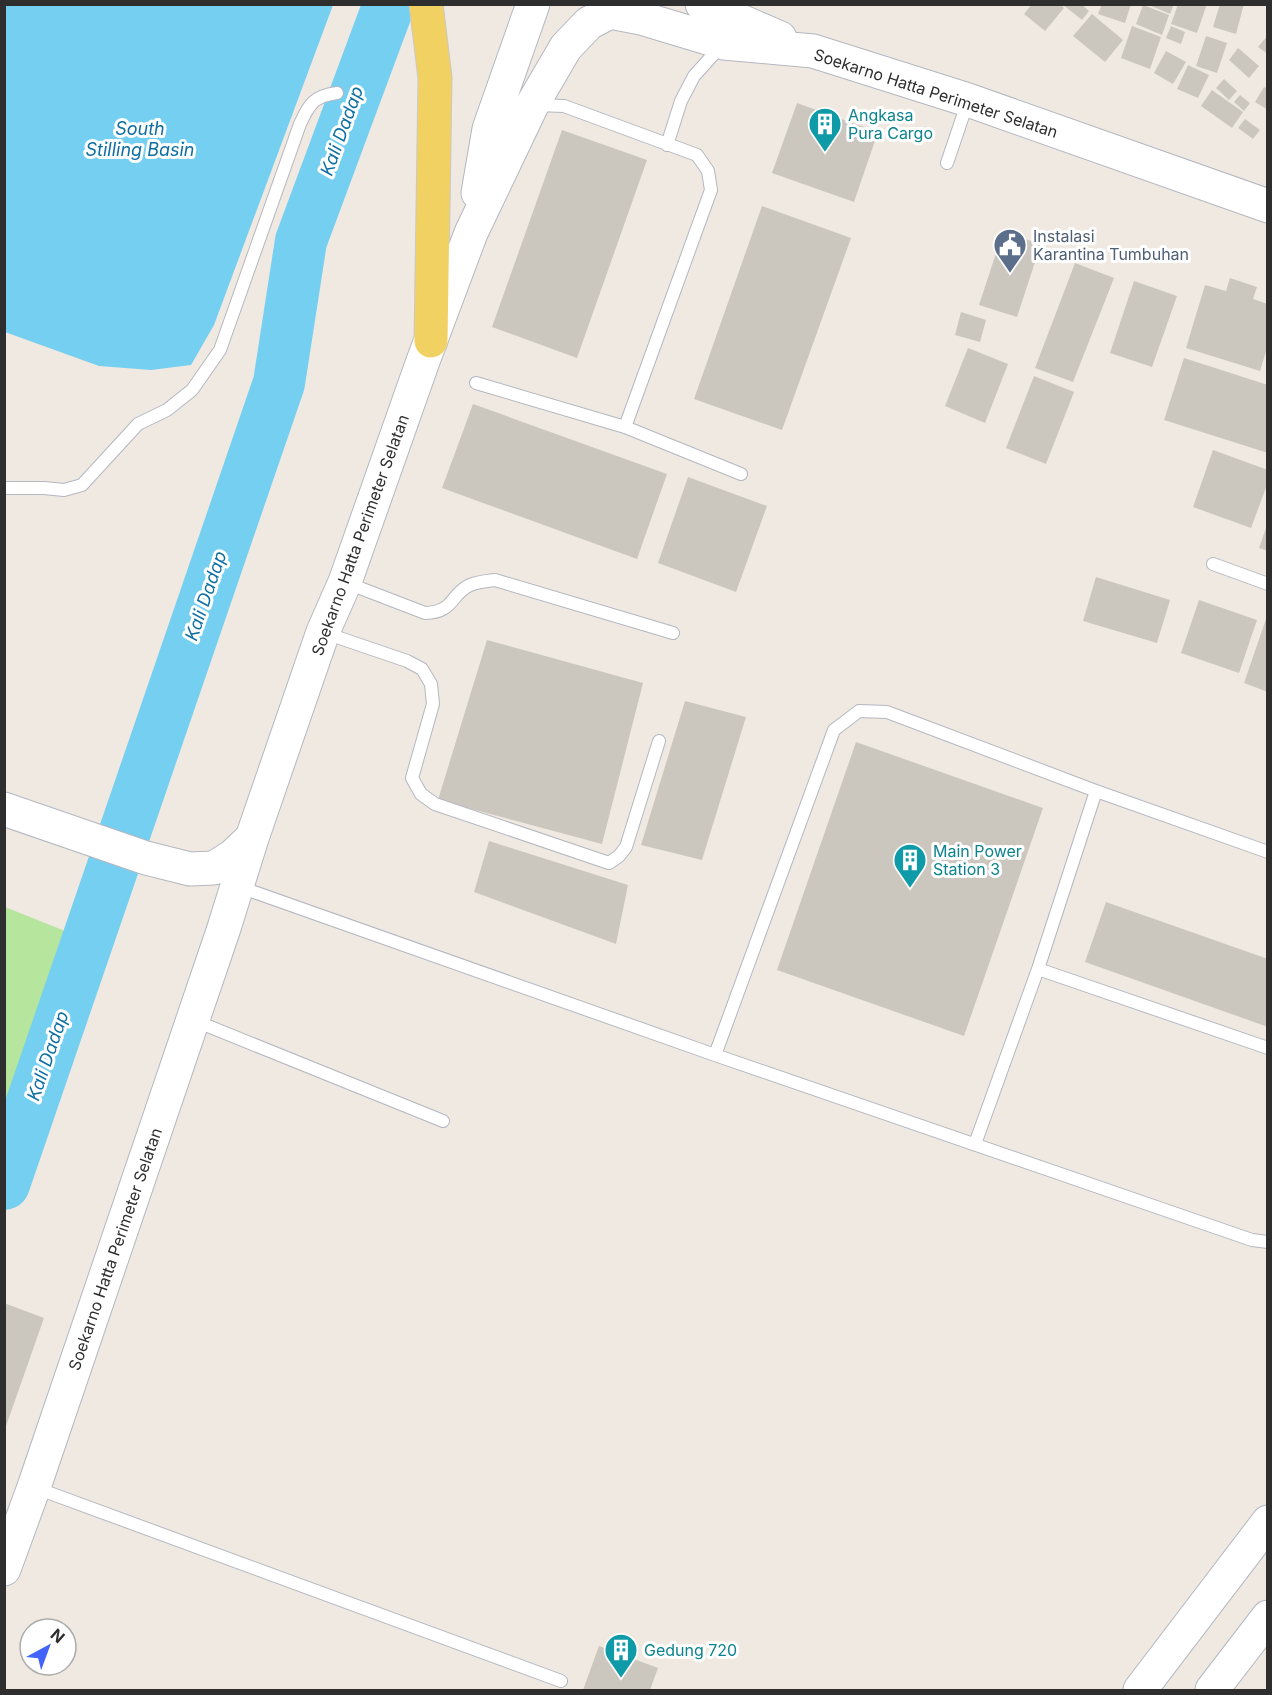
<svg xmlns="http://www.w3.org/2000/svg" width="1272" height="1695" font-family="Inter,sans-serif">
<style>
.green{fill:#b6e59e}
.water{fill:#75cff0}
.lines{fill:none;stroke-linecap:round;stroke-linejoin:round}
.river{stroke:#75cff0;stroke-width:52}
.building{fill:#cbc7bf}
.lane-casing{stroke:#b4b7c1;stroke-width:14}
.secondary-casing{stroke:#b4b7c1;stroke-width:35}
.primary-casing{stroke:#c9c9c9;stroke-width:35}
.lane{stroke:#fff;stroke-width:12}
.secondary{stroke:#fff;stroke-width:33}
.primary{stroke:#f2d163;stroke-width:33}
.labels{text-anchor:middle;stroke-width:6;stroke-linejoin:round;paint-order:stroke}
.street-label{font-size:16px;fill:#2e2e2e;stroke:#fff}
.culture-label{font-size:16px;fill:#0d838f;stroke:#fff;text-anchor:start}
.service-label{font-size:16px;fill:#4e5e75;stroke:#fff;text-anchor:start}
.water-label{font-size:18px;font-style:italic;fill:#0d6fa3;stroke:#fff}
</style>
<rect width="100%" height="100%" fill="#efe9e1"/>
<!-- green -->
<path class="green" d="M5,907L75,935L5,1141Z"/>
<!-- water -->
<path class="water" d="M5,4L333,5L214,325L191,365L151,370L99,366L5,332Z"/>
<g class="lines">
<!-- river -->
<path class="river" d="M4,1184L279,383L301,241L389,4"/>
</g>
<!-- building -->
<path class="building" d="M1032,4H1060L1064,8L1045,31L1024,14Z
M1062,4H1081L1089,11L1082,20Z
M1102,4H1131L1125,23L1098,14Z
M1147,4H1174L1170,14Z
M1178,4H1207L1197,33L1171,24Z
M1220,4H1244L1236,34L1213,27Z
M1143,5L1169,15L1162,35L1136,24Z
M1092,14L1123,40L1105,62L1073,36Z
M1132,26L1161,37L1150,69L1121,58Z
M1171,26L1185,32L1181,44L1166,38Z
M1268,35V54L1258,47Z
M1206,36L1227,43L1217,73L1196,66Z
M1238,48L1259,66L1249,78L1229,60Z
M1166,51L1186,62L1173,84L1154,73Z
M1188,65L1209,75L1198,98L1177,89Z
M1224,79L1237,91L1229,100L1216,88Z
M1264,87L1268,89V110L1255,102Z
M1212,90L1243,112L1232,128L1201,106Z
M1240,95L1250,103L1244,111L1234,102Z
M797,103L878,132L854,202L772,173Z
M1245,119L1260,130L1253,139L1238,128Z
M562,130L647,160L577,358L492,327Z
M762,206L851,238L782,430L694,399Z
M1003,232L1041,244L1017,317L979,305Z
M1075,263L1114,278L1073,382L1035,368Z
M1230,278L1257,287L1253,299L1268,304V345L1260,371L1186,348L1205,285L1226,291Z
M1134,281L1177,296L1152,367L1110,353Z
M961,312L986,320L980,342L955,335Z
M968,348L1008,364L985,423L945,406Z
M1184,358L1268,385V453L1164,420Z
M1034,376L1074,392L1046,464L1006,448Z
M473,404L667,474L637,559L442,488Z
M1213,450L1268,470V482L1251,528L1193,507Z
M688,477L767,506L736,592L658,563Z
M1267,525H1268V551L1259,548Z
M1096,577L1170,600L1157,643L1083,621Z
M1199,600L1257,620L1239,673L1181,653Z
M1267,616H1268V692L1244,683Z
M487,640L643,683L602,844L438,800Z
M685,701L746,717L702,860L641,845Z
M856,742L1043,808L964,1036L777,970Z
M489,841L628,885L616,944L474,892Z
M1106,902L1268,959V1027L1085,962Z
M4,1303L44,1318L5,1429H4Z
M599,1646L658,1668L650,1690H583Z"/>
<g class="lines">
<!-- lane casing -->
<g class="lane-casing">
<path id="lane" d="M536,105L564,106L697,155L708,171L711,190L625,427
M667,145L681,101L694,76L722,45
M947,163L968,101
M476,383L625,427L741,474
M4,488H44L64,490L82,485L138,424L167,410L192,390L220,350L300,124C309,104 314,96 337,93
M1213,564L1268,584
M347,583L425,613C455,612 450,594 470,585C477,582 487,581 495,580L673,633
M325,633L407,661L422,669L431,684L433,704L412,778L421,794L435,804L609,863L619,856L626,847L659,741
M237,886L715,1055L1252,1240L1268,1242
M1038,969L1268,1048
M193,1020L443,1121
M715,1055L834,730L859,711L887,712L1096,791L1268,852
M975,1144L1038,969L1096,791
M36,1488L561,1681"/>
</g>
<!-- secondary casing -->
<g class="secondary-casing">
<path id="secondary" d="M702,4L780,38
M478,193L489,129L533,4
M4,809L146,858L190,869L214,868L233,856L252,838
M4,1569L34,1487L224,928L252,838L323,632L345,582L423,361L471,233L532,105L566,47L589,23L610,12L641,18L724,43L813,51L968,100L1268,206
M1140,1690L1268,1522
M1212,1690L1268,1617"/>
</g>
<!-- primary casing -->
<g class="primary-casing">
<path id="primary" d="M426,4L435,78L431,341"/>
</g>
<!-- lane -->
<use href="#lane" class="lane"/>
<!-- secondary -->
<use href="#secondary" class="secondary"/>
<!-- primary -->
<use href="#primary" class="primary"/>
</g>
<!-- icons -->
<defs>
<g id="building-pin" transform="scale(1.725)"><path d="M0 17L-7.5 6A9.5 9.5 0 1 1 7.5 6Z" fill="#0f9aa8" stroke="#fff"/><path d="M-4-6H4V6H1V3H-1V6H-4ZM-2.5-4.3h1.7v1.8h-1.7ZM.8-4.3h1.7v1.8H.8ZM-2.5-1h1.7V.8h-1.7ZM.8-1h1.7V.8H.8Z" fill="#fff"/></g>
<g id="civic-pin" transform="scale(1.725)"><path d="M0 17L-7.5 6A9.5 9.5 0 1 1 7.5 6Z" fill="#5c6f8a" stroke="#fff"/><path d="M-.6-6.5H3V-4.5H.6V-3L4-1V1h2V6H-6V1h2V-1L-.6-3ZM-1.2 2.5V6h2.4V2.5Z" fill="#fff"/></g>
</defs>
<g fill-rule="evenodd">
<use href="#building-pin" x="825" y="124"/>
<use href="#civic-pin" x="1010" y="245"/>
<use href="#building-pin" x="910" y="860"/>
<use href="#building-pin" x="621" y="1650"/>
</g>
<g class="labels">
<!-- street labels -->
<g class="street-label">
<text transform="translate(936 93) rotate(18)" y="6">Soekarno Hatta Perimeter Selatan</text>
<text transform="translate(360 535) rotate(-70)" y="6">Soekarno Hatta Perimeter Selatan</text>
<text transform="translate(115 1249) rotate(-71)" y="6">Soekarno Hatta Perimeter Selatan</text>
</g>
<!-- culture labels -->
<g class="culture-label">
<text x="848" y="121">Angkasa<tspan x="848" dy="18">Pura Cargo</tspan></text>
<text x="933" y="857">Main Power<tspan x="933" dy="18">Station 3</tspan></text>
<text x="644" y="1656">Gedung 720</text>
</g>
<!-- service labels -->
<g class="service-label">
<text x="1033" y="242">Instalasi<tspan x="1033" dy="18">Karantina Tumbuhan</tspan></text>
</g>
<!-- water labels -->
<g class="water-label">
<text x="140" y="135">South<tspan x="140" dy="21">Stilling Basin</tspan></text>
<text transform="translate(342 131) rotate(-70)" y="6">Kali Dadap</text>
<text transform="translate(206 596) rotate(-71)" y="6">Kali Dadap</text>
<text transform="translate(48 1056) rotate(-71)" y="6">Kali Dadap</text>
</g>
</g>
<!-- border -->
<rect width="1272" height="1695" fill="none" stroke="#2e2e2e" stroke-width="12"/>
<!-- north arrow -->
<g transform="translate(48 1647) rotate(41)"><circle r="28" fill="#ffffff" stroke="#ababab" stroke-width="1.5"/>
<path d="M0-4.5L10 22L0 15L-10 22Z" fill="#4264fb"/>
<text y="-9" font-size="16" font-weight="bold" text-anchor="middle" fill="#2e2e2e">N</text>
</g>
</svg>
